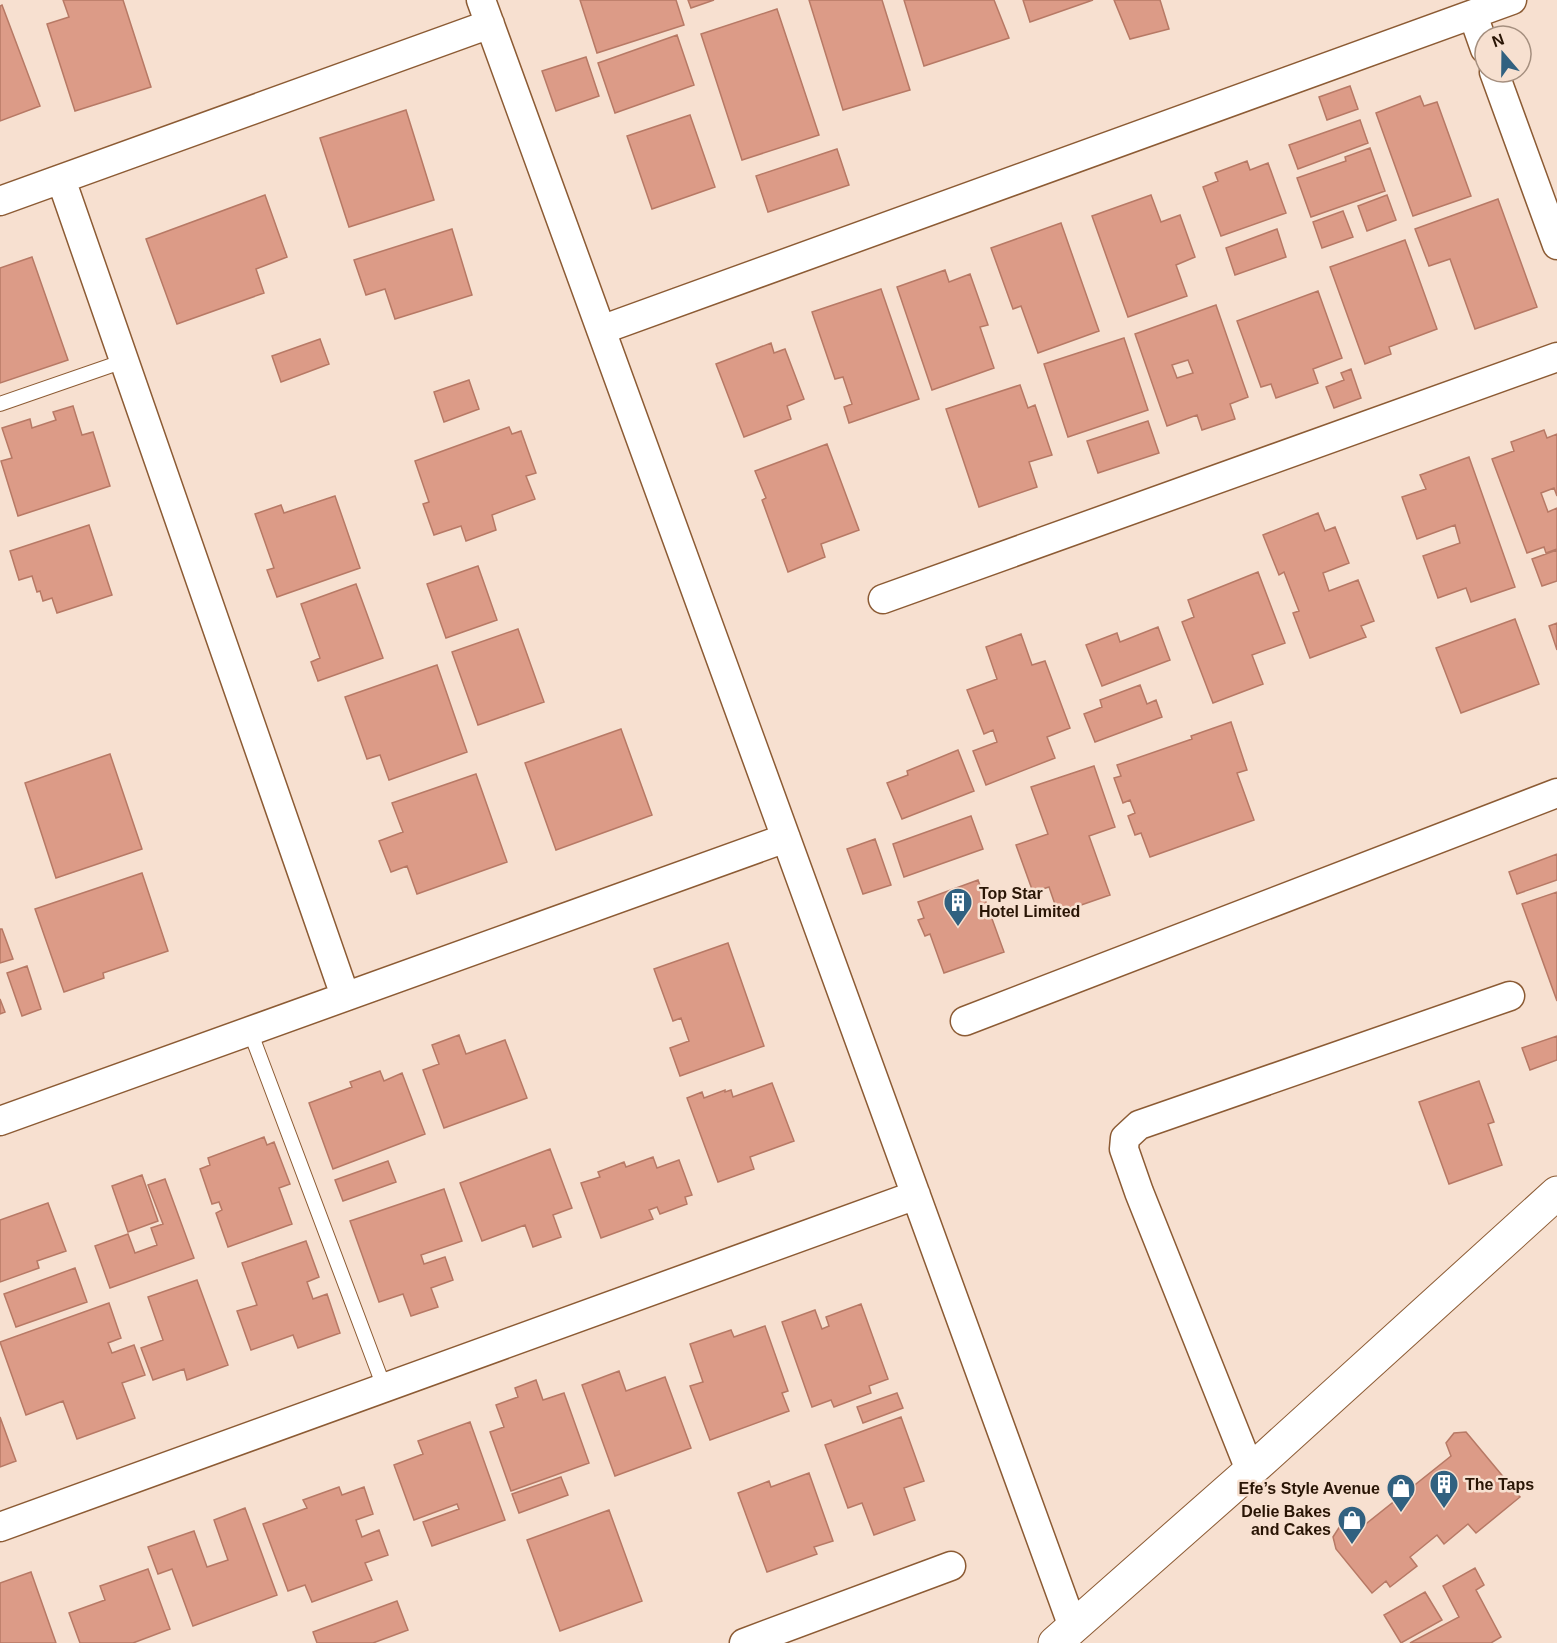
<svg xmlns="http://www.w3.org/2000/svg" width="1557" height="1643" font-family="Arial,sans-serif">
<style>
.building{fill:#dc9b87;stroke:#b77965;stroke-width:1.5;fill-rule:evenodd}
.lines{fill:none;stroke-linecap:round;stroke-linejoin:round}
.lane-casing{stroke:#8c5b34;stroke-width:16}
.street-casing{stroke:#8c5b34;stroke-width:31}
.secondary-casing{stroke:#8c5b34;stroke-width:35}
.lane{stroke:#fff;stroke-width:14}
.street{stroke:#fff;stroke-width:28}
.secondary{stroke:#fff;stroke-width:33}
.labels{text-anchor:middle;stroke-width:5;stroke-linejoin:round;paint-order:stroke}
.poi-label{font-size:16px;font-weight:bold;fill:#291505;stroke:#f7e0d0;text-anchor:start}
</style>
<rect width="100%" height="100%" fill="#f7e0d0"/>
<!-- building -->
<path class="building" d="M63,0H123L151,87L75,111L47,24L69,17Z
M580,0H676L684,25L597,53Z
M688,0H714L691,8Z
M809,0H882L910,90L843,110Z
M904,0H994L1009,38L924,66Z
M1023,0H1093L1030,22Z
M1114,0H1160L1169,29L1130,39Z
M2,5L40,106L0,121V6Z
M777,9L819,135L742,160L701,34Z
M677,35L694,85L615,113L598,63Z
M586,57L599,96L556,111L542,71Z
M1350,86L1358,109L1327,120L1319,97Z
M1420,96L1424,106L1437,102L1471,196L1413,216L1376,113Z
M406,110L434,200L349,227L320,138Z
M690,115L715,187L652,209L627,136Z
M1360,120L1368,143L1298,169L1289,145Z
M1370,148L1385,191L1311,217L1297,178L1346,161L1345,157Z
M837,149L849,185L768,212L756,176Z
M1247,161L1250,170L1268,163L1286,213L1221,236L1203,187L1218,181L1215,173Z
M265,195L287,257L256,269L264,293L177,324L146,239Z
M1151,195L1161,222L1180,215L1195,257L1176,265L1187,296L1128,317L1092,216Z
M1387,195L1396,220L1367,231L1358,206Z
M1498,199L1537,307L1475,329L1450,259L1429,266L1415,229Z
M1343,211L1353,237L1322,248L1313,222Z
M1061,223L1099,331L1038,353L1021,306L1013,309L991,248Z
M452,229L472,295L395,319L385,289L366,295L354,260Z
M1277,229L1286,257L1235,275L1226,248Z
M1405,240L1437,329L1389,347L1391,354L1365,364L1330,267Z
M32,257L68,360L0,383V268Z
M945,270L949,282L970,274L988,325L980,327L994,368L932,390L897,287Z
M881,289L919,399L849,423L844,407L852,404L843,377L835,379L812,312Z
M1318,291L1342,358L1313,369L1318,383L1276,398L1271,384L1261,387L1237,321Z
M1216,305L1248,397L1230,404L1235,419L1202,430L1197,415L1167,426L1135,334ZM1188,360L1193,373L1177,378L1172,365Z
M1124,338L1148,410L1068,437L1044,364Z
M320,339L329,364L281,382L272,356Z
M771,343L774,353L785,349L804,399L787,406L791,419L744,437L716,364Z
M1351,369L1361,398L1334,408L1326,387L1344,380L1341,373Z
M469,380L479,409L444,422L434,392Z
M1020,385L1028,408L1035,405L1052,455L1029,462L1037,487L979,507L946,409Z
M73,406L82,435L93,432L110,486L18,516L1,461L12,458L2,428L30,419L32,428L56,420L53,412Z
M1148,421L1159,453L1098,473L1087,441Z
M509,427L512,434L521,431L536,473L526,476L535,499L492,515L496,530L466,541L461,526L434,535L423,504L429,502L415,461Z
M1544,430L1547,438L1557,434V496L1554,488L1541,493L1548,512L1557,508V549L1546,553L1544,547L1527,553L1492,459L1514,451L1511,442Z
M827,444L859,530L821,544L825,557L788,572L762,500L766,498L755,471Z
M1469,457L1515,587L1471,602L1466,588L1438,598L1423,556L1460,543L1455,525L1417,539L1402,497L1426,489L1420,475Z
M335,496L360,568L277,597L267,570L274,568L255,514L281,505L284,513Z
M1318,513L1325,531L1335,527L1349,563L1323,573L1329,591L1358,580L1374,621L1361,626L1366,637L1310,658L1293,613L1299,611L1284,572L1279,575L1263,535Z
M89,525L112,595L57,613L52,598L43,601L40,591L37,592L32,576L19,580L10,551Z
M1557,550V581L1542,586L1532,559Z
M478,566L497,620L446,638L427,584Z
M1258,572L1285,643L1252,655L1263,684L1213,703L1182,622L1194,617L1188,600Z
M356,584L383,658L318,681L311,662L320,658L301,604Z
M1515,619L1539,684L1461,713L1436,648Z
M1557,623V650L1549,626Z
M1158,627L1170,660L1102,686L1086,645L1117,633L1120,642Z
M518,629L544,702L478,725L452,652Z
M1021,634L1032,665L1045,661L1070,728L1047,737L1055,758L986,785L973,751L997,742L993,730L984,734L967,690L997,679L986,647Z
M437,665L467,752L389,780L380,755L367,759L345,697Z
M1140,685L1147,704L1156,700L1162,717L1095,742L1084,714L1102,707L1100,700Z
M1231,722L1247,770L1237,773L1254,820L1150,857L1141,833L1135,835L1128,816L1135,813L1130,800L1123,803L1114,778L1121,776L1117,765L1192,739L1191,736Z
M621,729L652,815L556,850L525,763Z
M958,750L974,791L902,819L887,783L908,775L907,771Z
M110,754L142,849L56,878L25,783Z
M1094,766L1115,827L1089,836L1110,895L1058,913L1049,887L1033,892L1016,845L1048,834L1031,787Z
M476,774L507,862L417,894L407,866L391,872L379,841L403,832L392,803Z
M971,816L983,849L904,877L893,844Z
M875,839L891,885L863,894L847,849Z
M1557,854V880L1517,894L1509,872Z
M142,873L168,951L103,973L104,978L64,992L35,909Z
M978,880L1004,952L944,973L930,934L925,936L918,920L924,918L918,902Z
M1557,892V1001L1522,904Z
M0,929H2L13,959L0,963Z
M728,943L764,1046L680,1076L670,1048L689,1041L681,1018L673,1021L654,969Z
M27,966L41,1009L22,1016L7,973Z
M0,999L5,1012L0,1014Z
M459,1035L466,1054L505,1040L527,1098L444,1128L423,1070L439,1064L432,1045Z
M1557,1036V1060L1530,1070L1522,1048Z
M380,1071L384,1081L402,1073L425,1134L333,1169L309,1103L352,1087L350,1082Z
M1479,1081L1494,1122L1488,1124L1502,1165L1449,1184L1419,1102Z
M772,1083L794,1141L750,1157L754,1169L718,1182L687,1098L702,1092L704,1098L725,1090V1092L731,1090L733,1097Z
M264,1137L267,1145L274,1142L290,1184L279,1188L292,1224L228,1247L216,1213L222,1210L219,1202L212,1204L200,1169L210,1165L208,1158Z
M550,1149L572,1208L553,1215L561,1237L533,1247L525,1225L482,1241L460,1183Z
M653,1157L657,1168L679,1160L692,1195L685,1197L687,1204L660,1214L657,1207L649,1210L653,1219L601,1238L581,1183L600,1177L598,1172L624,1162L626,1167Z
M388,1161L396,1182L343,1201L335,1180Z
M142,1175L158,1221L128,1232L112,1186Z
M165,1179L194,1258L110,1288L95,1246L128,1234L135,1253L157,1245L151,1228L163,1224L148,1185Z
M444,1189L462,1241L421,1255L424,1264L445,1257L453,1280L431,1288L438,1307L411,1316L403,1294L379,1302L350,1221Z
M48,1203L66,1251L37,1261L39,1268L0,1282V1220Z
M306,1241L319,1277L307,1282L313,1299L327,1294L340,1333L298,1348L293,1335L251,1350L237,1311L257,1305L242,1263Z
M75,1268L87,1302L16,1327L4,1294Z
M197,1280L228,1365L187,1380L184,1369L153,1380L141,1348L163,1340L148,1297Z
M109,1303L121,1338L108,1343L112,1353L134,1345L145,1375L122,1383L135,1418L77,1439L63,1401L26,1415L0,1342Z
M861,1304L888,1379L869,1386L871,1393L834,1407L831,1400L812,1407L782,1322L815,1310L822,1329L829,1326L826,1317Z
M765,1326L788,1391L782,1393L789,1411L710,1440L690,1386L703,1382L690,1344L731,1330L734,1337Z
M619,1371L626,1391L665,1377L691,1448L615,1476L582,1385Z
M536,1380L543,1400L564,1393L589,1463L511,1491L490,1432L504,1427L496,1405L518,1397L515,1388Z
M897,1393L903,1408L863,1423L857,1407Z
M0,1417L16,1461L0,1467Z
M901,1417L924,1481L904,1488L915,1520L874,1535L862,1503L848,1508L825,1445Z
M470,1422L505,1520L432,1546L423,1522L459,1509L457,1504L414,1520L394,1465L423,1454L418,1441Z
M1466,1432L1520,1497L1476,1533L1468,1524L1444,1544L1437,1535L1410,1557L1417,1566L1390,1587L1386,1581L1372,1593L1336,1549L1333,1537L1340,1526H1352L1357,1531L1451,1456L1446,1443L1454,1433Z
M809,1473L833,1541L814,1547L817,1554L767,1572L738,1493L769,1481L771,1487Z
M561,1477L568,1495L519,1513L512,1494Z
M339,1487L342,1495L364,1487L373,1514L356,1520L362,1537L379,1530L388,1555L365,1563L372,1580L312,1602L305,1585L288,1591L263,1524L307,1508L303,1500Z
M245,1508L277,1595L193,1626L172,1569L158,1574L148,1547L194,1531L207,1567L228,1560L214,1520Z
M609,1510L642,1601L560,1631L527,1540Z
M1475,1568L1484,1585L1476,1590L1501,1637L1491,1643H1410L1459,1617L1443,1586Z
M148,1569L170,1629L133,1643H80L69,1613L105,1600L100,1586Z
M31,1572L56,1643H0V1583Z
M1425,1592L1442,1620L1401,1643L1384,1615Z
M397,1601L408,1630L373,1643H317L313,1632Z"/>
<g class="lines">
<!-- lane casing -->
<g class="lane-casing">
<path id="lane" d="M0,404L124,361
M250,1031L384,1387"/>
</g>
<!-- street casing -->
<g class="street-casing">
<path id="street" d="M481,0L1073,1627
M1473,15L1485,49
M1494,72L1557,245
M61,179L345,996
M0,201L490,24
M601,330L1512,0
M883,599L1557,357
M965,1021L1557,793
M0,1121L786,838
M1250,1470L1139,1192L1124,1149L1125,1138L1139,1125L1510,996
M0,1527L916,1195
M744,1643L951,1566"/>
</g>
<!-- secondary casing -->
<g class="secondary-casing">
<path id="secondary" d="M1055,1643L1267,1456L1557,1193"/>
</g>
<!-- lane -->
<use href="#lane" class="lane"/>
<!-- street -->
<use href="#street" class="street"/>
<!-- secondary -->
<use href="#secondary" class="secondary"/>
</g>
<!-- icons -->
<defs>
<g id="building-pin" transform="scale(1.5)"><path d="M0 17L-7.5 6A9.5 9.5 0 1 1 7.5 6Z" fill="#316180" stroke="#f7e0d0"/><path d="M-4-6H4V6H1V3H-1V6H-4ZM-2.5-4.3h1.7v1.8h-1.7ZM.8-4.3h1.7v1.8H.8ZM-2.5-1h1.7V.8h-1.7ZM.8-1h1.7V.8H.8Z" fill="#fff"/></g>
<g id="shop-pin" transform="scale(1.5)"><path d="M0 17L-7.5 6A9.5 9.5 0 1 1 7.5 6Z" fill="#316180" stroke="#f7e0d0"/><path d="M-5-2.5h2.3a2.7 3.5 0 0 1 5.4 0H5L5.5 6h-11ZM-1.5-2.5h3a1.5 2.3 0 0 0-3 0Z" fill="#fff"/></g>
</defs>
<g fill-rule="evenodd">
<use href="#building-pin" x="958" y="902"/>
<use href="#building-pin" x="1444" y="1484"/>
<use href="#shop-pin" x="1401" y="1488"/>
<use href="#shop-pin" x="1352" y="1520"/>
</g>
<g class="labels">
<!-- poi labels -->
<g class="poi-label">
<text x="979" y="899">Top Star<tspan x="979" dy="18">Hotel Limited</tspan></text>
<text x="1465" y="1490">The Taps</text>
<text x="1380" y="1494" text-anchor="end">Efe’s Style Avenue</text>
<text x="1331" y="1517" text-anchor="end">Delie Bakes<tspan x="1331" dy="18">and Cakes</tspan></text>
</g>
</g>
<!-- north arrow -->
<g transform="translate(1503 54) rotate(340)"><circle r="28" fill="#f7e0d0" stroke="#a58f7f" stroke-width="1.5"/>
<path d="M0-4.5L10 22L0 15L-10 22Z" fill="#316180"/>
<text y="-9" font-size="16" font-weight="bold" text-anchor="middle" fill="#291505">N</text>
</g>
</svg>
